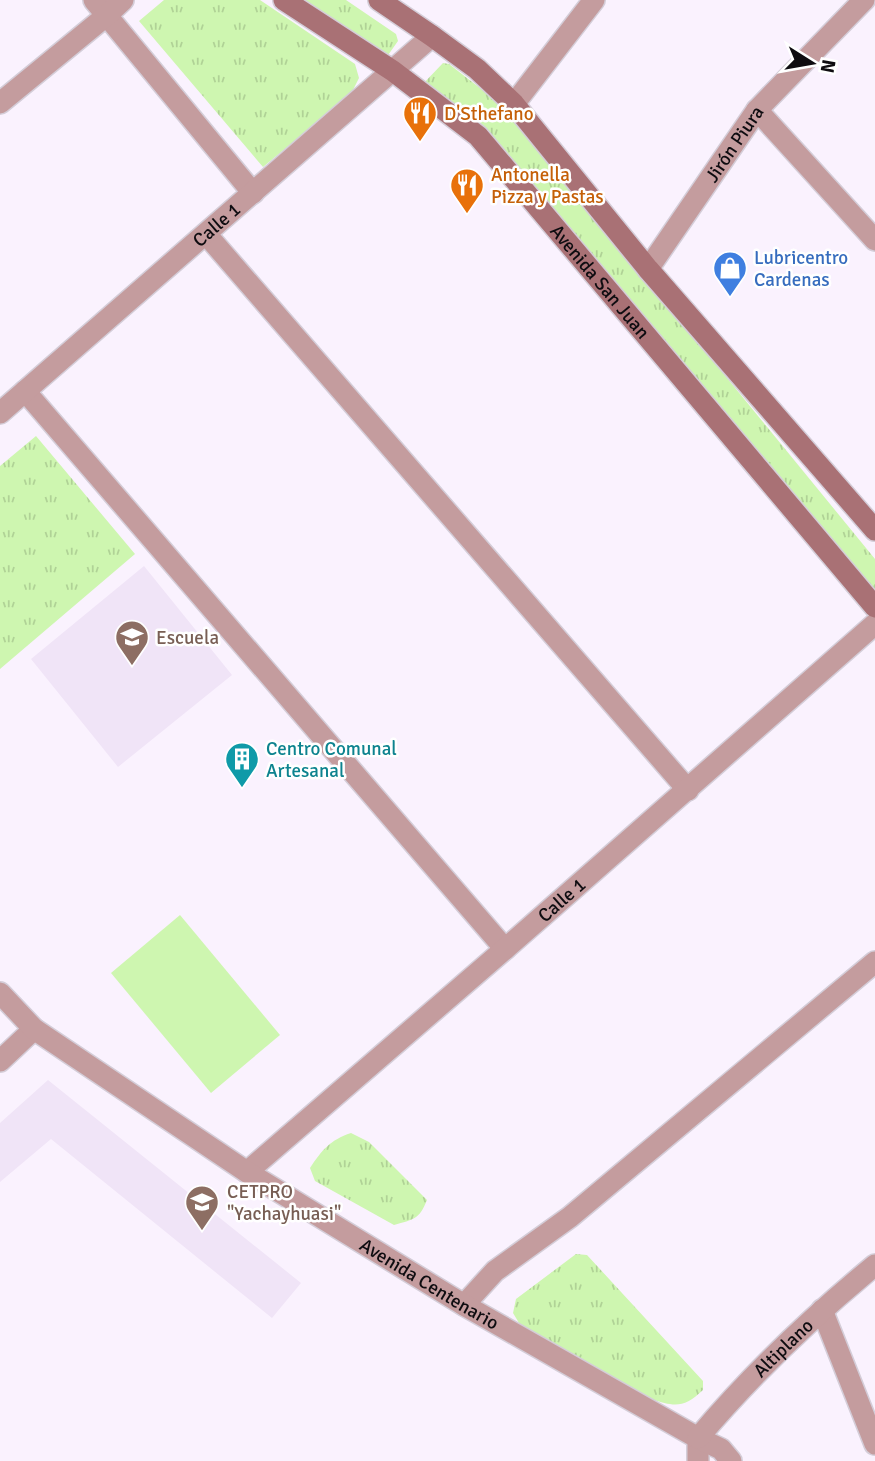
<svg xmlns="http://www.w3.org/2000/svg" width="875" height="1461" font-family="Signika,sans-serif">
<style>
.built{fill:#f0e4f7}
.grass{fill:url(#grass-tufts)}
.garden{fill:#cef6b0}
.lines{fill:none;stroke-linecap:round;stroke-linejoin:round}
.pedestrian-casing{stroke:#d4cdd8;stroke-width:24}
.minor-casing{stroke:#d4cdd8;stroke-width:24}
.tertiary-casing{stroke:#d4cdd8;stroke-width:24}
.secondary-casing{stroke:#d4cdd8;stroke-width:24}
.pedestrian{stroke:#c49c9e;stroke-width:21}
.minor{stroke:#c49c9e;stroke-width:21}
.tertiary{stroke:#c49c9e;stroke-width:21}
.secondary{stroke:#a97175;stroke-width:21}
.labels{text-anchor:middle;stroke-width:5;stroke-linejoin:round;paint-order:stroke}
.food-label{font-size:19px;fill:#c56008;stroke:#fff;text-anchor:start}
.street-label{font-size:19px;fill:#0e0c10;stroke:#fff}
.shop-label{font-size:19px;fill:#366cbe;stroke:#fff;text-anchor:start}
.education-label{font-size:19px;fill:#785e54;stroke:#fff;text-anchor:start}
.culture-label{font-size:19px;fill:#0d838f;stroke:#fff;text-anchor:start}
</style>
<defs>
<pattern id="grass-tufts" width="24" height="20" patternUnits="userSpaceOnUse" patternTransform="scale(1.75)"><rect width="24" height="20" fill="#cef6b0"/><path d="M3 7l-1-3M5 7V3M7 7l1-3M15 17l-1-3M17 17v-4M19 17l1-3" fill="none" stroke="#b0d296"/></pattern>
</defs>
<rect width="100%" height="100%" fill="#faf2fe"/>
<!-- built -->
<path class="built" d="M144,566L232,675L118,767L31,659Z
M48,1080L301,1283L272,1318L51,1139L0,1182V1123Z"/>
<!-- grass -->
<path class="grass" d="M164,0H260L355,64L359,78L351,94L263,167L139,21Z
M292,0H346L396,34L398,41L386,58Z
M443,63L449,64L507,109L875,559V600L422,85Z
M36,436L135,554L0,669V466Z
M351,1133L369,1142L427,1200C419,1220 414,1219 394,1225L315,1181L310,1168C322,1150 330,1140 351,1133Z
M576,1254L587,1255L703,1381V1390C684,1408 675,1407 651,1399L522,1328L513,1313L516,1299Z"/>
<!-- garden -->
<path class="garden" d="M180,915L280,1035L211,1093L111,973Z"/>
<g class="lines">
<!-- pedestrian casing -->
<g class="pedestrian-casing">
<path id="pedestrian" d="M822,1310L875,1444"/>
</g>
<!-- minor casing -->
<g class="minor-casing">
<g id="minor">
<path d="M94,0L253,193"/>
<path d="M0,103L106,16L123,0"/>
<path d="M514,104L594,0"/>
<path d="M757,110L875,240"/>
<path d="M206,234L688,790"/>
<path id="s1" d="M648,269L757,110L864,0"/>
<path d="M25,391L505,949"/>
<path id="s2" d="M0,413L432,36"/>
<path d="M0,1061L34,1029"/>
<path id="s3" d="M247,1172L505,949L875,624"/>
<path d="M464,1305L495,1271L570,1217L875,962"/>
<path d="M698,1461V1438"/>
</g>
</g>
<!-- tertiary casing -->
<g class="tertiary-casing">
<g id="tertiary">
<path id="s4" d="M0,993L34,1029L247,1172L464,1305L698,1438L721,1449L731,1461"/>
<path id="s5" d="M698,1438C751,1375 812,1317 875,1265"/>
</g>
</g>
<!-- secondary casing -->
<g class="secondary-casing">
<g id="secondary">
<path id="s6" d="M284,0L393,71L478,136L875,607"/>
<path d="M379,0L432,36L477,69L514,104L648,269L875,530"/>
</g>
</g>
<!-- pedestrian -->
<use href="#pedestrian" class="pedestrian"/>
<!-- minor -->
<use href="#minor" class="minor"/>
<!-- tertiary -->
<use href="#tertiary" class="tertiary"/>
<!-- secondary -->
<use href="#secondary" class="secondary"/>
</g>
<!-- icons -->
<defs>
<g id="restaurant-pin" transform="scale(1.75)"><path d="M0 17L-7.5 6A9.5 9.5 0 1 1 7.5 6Z" fill="#e8710a" stroke="#fff"/><path d="M-5-6h1v4h1v-4h1v4h1v-4h1v5L-1.5 .5V6h-2V.5L-5-1ZM5-6V6H3V1.5H1.5Q1.5-4 5-6Z" fill="#fff"/></g>
<g id="shop-pin" transform="scale(1.75)"><path d="M0 17L-7.5 6A9.5 9.5 0 1 1 7.5 6Z" fill="#3f7fe0" stroke="#fff"/><path d="M-5-2.5h2.3a2.7 3.5 0 0 1 5.4 0H5L5.5 6h-11ZM-1.5-2.5h3a1.5 2.3 0 0 0-3 0Z" fill="#fff"/></g>
<g id="school-pin" transform="scale(1.75)"><path d="M0 17L-7.5 6A9.5 9.5 0 1 1 7.5 6Z" fill="#8d6e63" stroke="#fff"/><path d="M0-5L7-2L0 1L-7-2ZM-4 1L0 2.5L4 1V4Q0 6-4 4Z" fill="#fff"/></g>
<g id="building-pin" transform="scale(1.75)"><path d="M0 17L-7.5 6A9.5 9.5 0 1 1 7.5 6Z" fill="#0f9aa8" stroke="#fff"/><path d="M-4-6H4V6H1V3H-1V6H-4ZM-2.5-4.3h1.7v1.8h-1.7ZM.8-4.3h1.7v1.8H.8ZM-2.5-1h1.7V.8h-1.7ZM.8-1h1.7V.8H.8Z" fill="#fff"/></g>
<g id="university-pin" transform="scale(1.75)"><path d="M0 17L-7.5 6A9.5 9.5 0 1 1 7.5 6Z" fill="#8d6e63" stroke="#fff"/><path d="M0-5L7-2L0 1L-7-2ZM-4 1L0 2.5L4 1V4Q0 6-4 4Z" fill="#fff"/></g>
</defs>
<g fill-rule="evenodd">
<use href="#restaurant-pin" x="420" y="113"/>
<use href="#restaurant-pin" x="467" y="185"/>
<use href="#shop-pin" x="730" y="268"/>
<use href="#school-pin" x="132" y="637"/>
<use href="#building-pin" x="242" y="759"/>
<use href="#university-pin" x="202" y="1202"/>
</g>
<g class="labels">
<!-- food labels -->
<g class="food-label">
<text x="444" y="120">D'Sthefano</text>
<text x="491" y="181">Antonella<tspan x="491" dy="22">Pizza y Pastas</tspan></text>
</g>
<!-- street labels -->
<g class="street-label">
<text dy="7" stroke="none"><textPath href="#s1" startOffset="152">Jirón Piura</textPath></text>
<text dy="7" stroke="none"><textPath href="#s2" startOffset="287">Calle 1</textPath></text>
<text dy="7" stroke="none"><textPath href="#s6" startOffset="427">Avenida San Juan</textPath></text>
<text dy="7" stroke="none"><textPath href="#s3" startOffset="416">Calle 1</textPath></text>
<text dy="7" stroke="none"><textPath href="#s4" startOffset="520">Avenida Centenario</textPath></text>
<text dy="7" stroke="none"><textPath href="#s5" startOffset="124">Altiplano</textPath></text>
</g>
<!-- shop labels -->
<g class="shop-label">
<text x="754" y="264">Lubricentro<tspan x="754" dy="22">Cardenas</tspan></text>
</g>
<!-- education labels -->
<g class="education-label">
<text x="156" y="644">Escuela</text>
<text x="227" y="1198">CETPRO<tspan x="227" dy="22">"Yachayhuasi"</tspan></text>
</g>
<!-- culture labels -->
<g class="culture-label">
<text x="266" y="755">Centro Comunal<tspan x="266" dy="22">Artesanal</tspan></text>
</g>
</g>
<!-- north arrow -->
<g transform="translate(812 63) rotate(101)" stroke="#ffffff" stroke-width="5" paint-order="stroke">
<path d="M0-5L12 26L0 18L-12 26Z" fill="#0e0c10"/>
<text y="-10" font-size="19" font-weight="bold" text-anchor="middle" fill="#0e0c10">N</text>
</g>
</svg>
